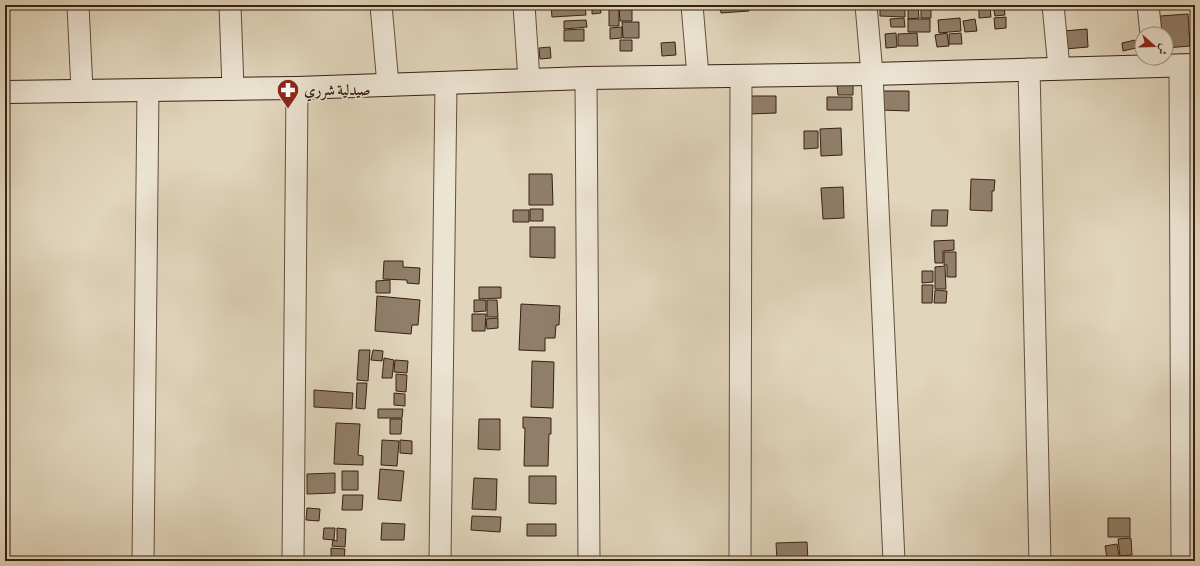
<svg xmlns="http://www.w3.org/2000/svg" width="1200" height="566" font-family="'Libre Bodoni',Amiri,serif">
<style>
.building{fill:#907e6a;stroke:#382012}
.lines{fill:none;stroke-linecap:round;stroke-linejoin:round}
.street-casing{stroke:#624d3c;stroke-width:23}
.secondary-casing{stroke:#382012;stroke-width:24}
.street{stroke:#ece4d3;stroke-width:21}
.secondary{stroke:#ece4d3;stroke-width:22}
.labels{text-anchor:middle;stroke-width:3;stroke-linejoin:round;paint-order:stroke}
.poi-label{font-size:15px;font-weight:bold;fill:#382012;stroke:#ece4d3;text-anchor:start}
</style>
<rect width="100%" height="100%" fill="#e1d5bc"/>
<filter id="stains"><feTurbulence type="fractalNoise" baseFrequency=".005" numOctaves="4"/><feColorMatrix values="0 0 0 0 .2 0 0 0 0 .09 0 0 0 0 .02 0 0 0 .5 -.17"/></filter>
<radialGradient id="worn" r=".72"><stop offset=".6" stop-color="#630" stop-opacity="0"/><stop offset="1" stop-color="#630" stop-opacity=".3"/></radialGradient>
<!-- building -->
<path class="building" d="M551,5H585L586,15L552,17Z
M592,5H600L601,13L592,14Z
M720,5H749V11L721,13Z
M880,5H905V17L880,16Z
M908,5H918L919,18L908,19Z
M993,5H1004L1005,15L995,16Z
M931,6V18H921V7Z
M990,7L991,17L979,18V9Z
M632,8V21H620L619,9Z
M609,9H619V26H609Z
M1188,14L1190,46L1166,48V34H1162L1160,16Z
M1006,17V28L995,29L994,18Z
M904,18L905,27H891L890,19Z
M960,18L961,31L939,33L938,20Z
M908,19H930V32H908Z
M975,19L977,31L965,32L963,21Z
M586,20L587,27L564,29V21Z
M622,22H639V38H623Z
M622,27V38L610,39V28Z
M584,29V41H564V30Z
M1087,29L1088,47L1065,49L1063,31Z
M896,33L897,47L886,48L885,34Z
M917,33L918,46H898V34Z
M947,33L949,46L937,47L935,35Z
M961,33L962,44H949V34Z
M620,40H632V51H620Z
M1135,40L1136,48L1123,51L1122,43Z
M675,42L676,55L662,56L661,43Z
M550,47L551,58L540,59L539,48Z
M837,85H853V95H838Z
M882,91H909V111L881,110Z
M749,96H776V113L749,114Z
M827,97H852V110H827Z
M841,128L842,155L821,156L820,129Z
M804,131H818V148L804,149Z
M529,174H552L553,205H529Z
M971,179L995,180L994,191H992V211L970,210Z
M843,187L844,218L823,219L821,188Z
M530,209H543V221H530Z
M513,210H529V222H513Z
M932,210H948L947,226H931Z
M530,227H555V258L530,257Z
M954,240V250L943,251V263H935L934,241Z
M944,252H956V277H947V265H944Z
M384,261H403V267L420,268L419,284L407,283V280L383,279Z
M945,266L946,289H935V267Z
M922,271H933V282L922,283Z
M390,280V293H376V281Z
M922,285H933L932,303H922Z
M479,287H501V298L479,299Z
M935,290L947,291L946,303H934Z
M377,296L420,300L418,325H412L411,334L375,331Z
M474,300H486V311L474,312Z
M487,300H497L498,317H487Z
M521,304L560,306L559,325H556L555,338H545V351L519,350Z
M472,314H486L485,331H472Z
M498,318V328L487,329L486,319Z
M359,350H370L368,381L357,380Z
M373,350L383,351L382,361L371,360Z
M384,358L394,360L392,378H382Z
M395,360L408,361L407,373L394,372Z
M532,361L554,362L553,408L531,407Z
M396,374L407,375L406,392L396,391Z
M357,383H367L365,409L356,408Z
M314,390L353,393L352,409L314,407Z
M394,393L405,394V406L394,405Z
M378,409H403L402,418H378Z
M523,417L551,418V434H549L548,466H524L525,428H523Z
M390,419H402L401,434H390Z
M479,419H500V450L478,449Z
M336,423L360,424L358,455L363,456V465L334,464Z
M382,440L399,441L397,466L381,465Z
M400,440L412,441V454L400,453Z
M380,469L404,471L401,501L378,499Z
M342,471H358V490H342Z
M335,473V493L307,494V474Z
M529,476H556V504L529,503Z
M474,478L497,479L496,510L472,509Z
M343,495H363L362,510H342Z
M307,508L320,509L319,521L306,520Z
M472,516L501,517L500,532L471,530Z
M1108,518H1130V537H1108Z
M382,523L405,524L404,540H381Z
M527,524H556V536H527Z
M324,528H335L334,540L323,539Z
M337,528L346,529L345,547L332,546L333,540L337,541Z
M1131,538L1132,555L1120,556L1118,539Z
M807,542L808,561H777L776,543Z
M1117,544L1119,557L1107,558L1105,546Z
M331,548L345,549L344,560H331Z"/>
<g class="lines">
<!-- street casing -->
<g class="street-casing">
<path id="street" d="M78,5L82,91
M230,5L233,89
M381,5L388,85
M524,5L529,80
M692,5L698,76
M866,5L872,74L894,561
M1053,5L1059,68
M1148,5L1151,34
M1180,65L1182,561
M1029,69L1040,561
M586,78L589,561
M143,561L148,90
M293,561L297,88
M440,561L446,83
M740,561L741,76"/>
</g>
<!-- secondary casing -->
<g class="secondary-casing">
<path id="secondary" d="M5,92L297,88L586,78L872,74L1195,65"/>
</g>
<!-- street -->
<use href="#street" class="street"/>
<!-- secondary -->
<use href="#secondary" class="secondary"/>
</g>
<!-- icons -->
<defs>
<g id="pharmacy-pin" transform="scale(1.15)"><path d="M0 17L-7.5 6A9.5 9.5 0 1 1 7.5 6Z" fill="#8f2418" stroke="#ece4d3"/><path d="M-2-6h4v4h4v4h-4v4h-4v-4h-4v-4h4Z" fill="#fff"/></g>
</defs>
<g fill-rule="evenodd">
<use href="#pharmacy-pin" x="288" y="90"/>
</g>
<g class="labels">
<!-- poi labels -->
<g class="poi-label">
<text x="304" y="95">صيدلية شرري</text>
</g>
</g>
<!-- margin -->
<rect width="1200" height="566" fill="none" stroke="#e1d5bc" stroke-width="20"/>
<rect x="6" y="6" width="1188" height="554" fill="none" stroke="#382012" stroke-width="2"/>
<rect x="10" y="10" width="1180" height="546" fill="none" stroke="#382012"/>
<!-- north arrow -->
<g transform="translate(1154 46) rotate(110)"><circle r="19" fill="#ece4d3" stroke="#a49686"/>
<path d="M0-3L7 15L0 10L-7 15Z" fill="#8f2418"/>
<text y="-6" font-size="11" font-weight="bold" text-anchor="middle" fill="#382012">ش</text>
</g>
<rect width="100%" height="100%" filter="url(#stains)"/>
<rect width="100%" height="100%" fill="url(#worn)"/>
</svg>
